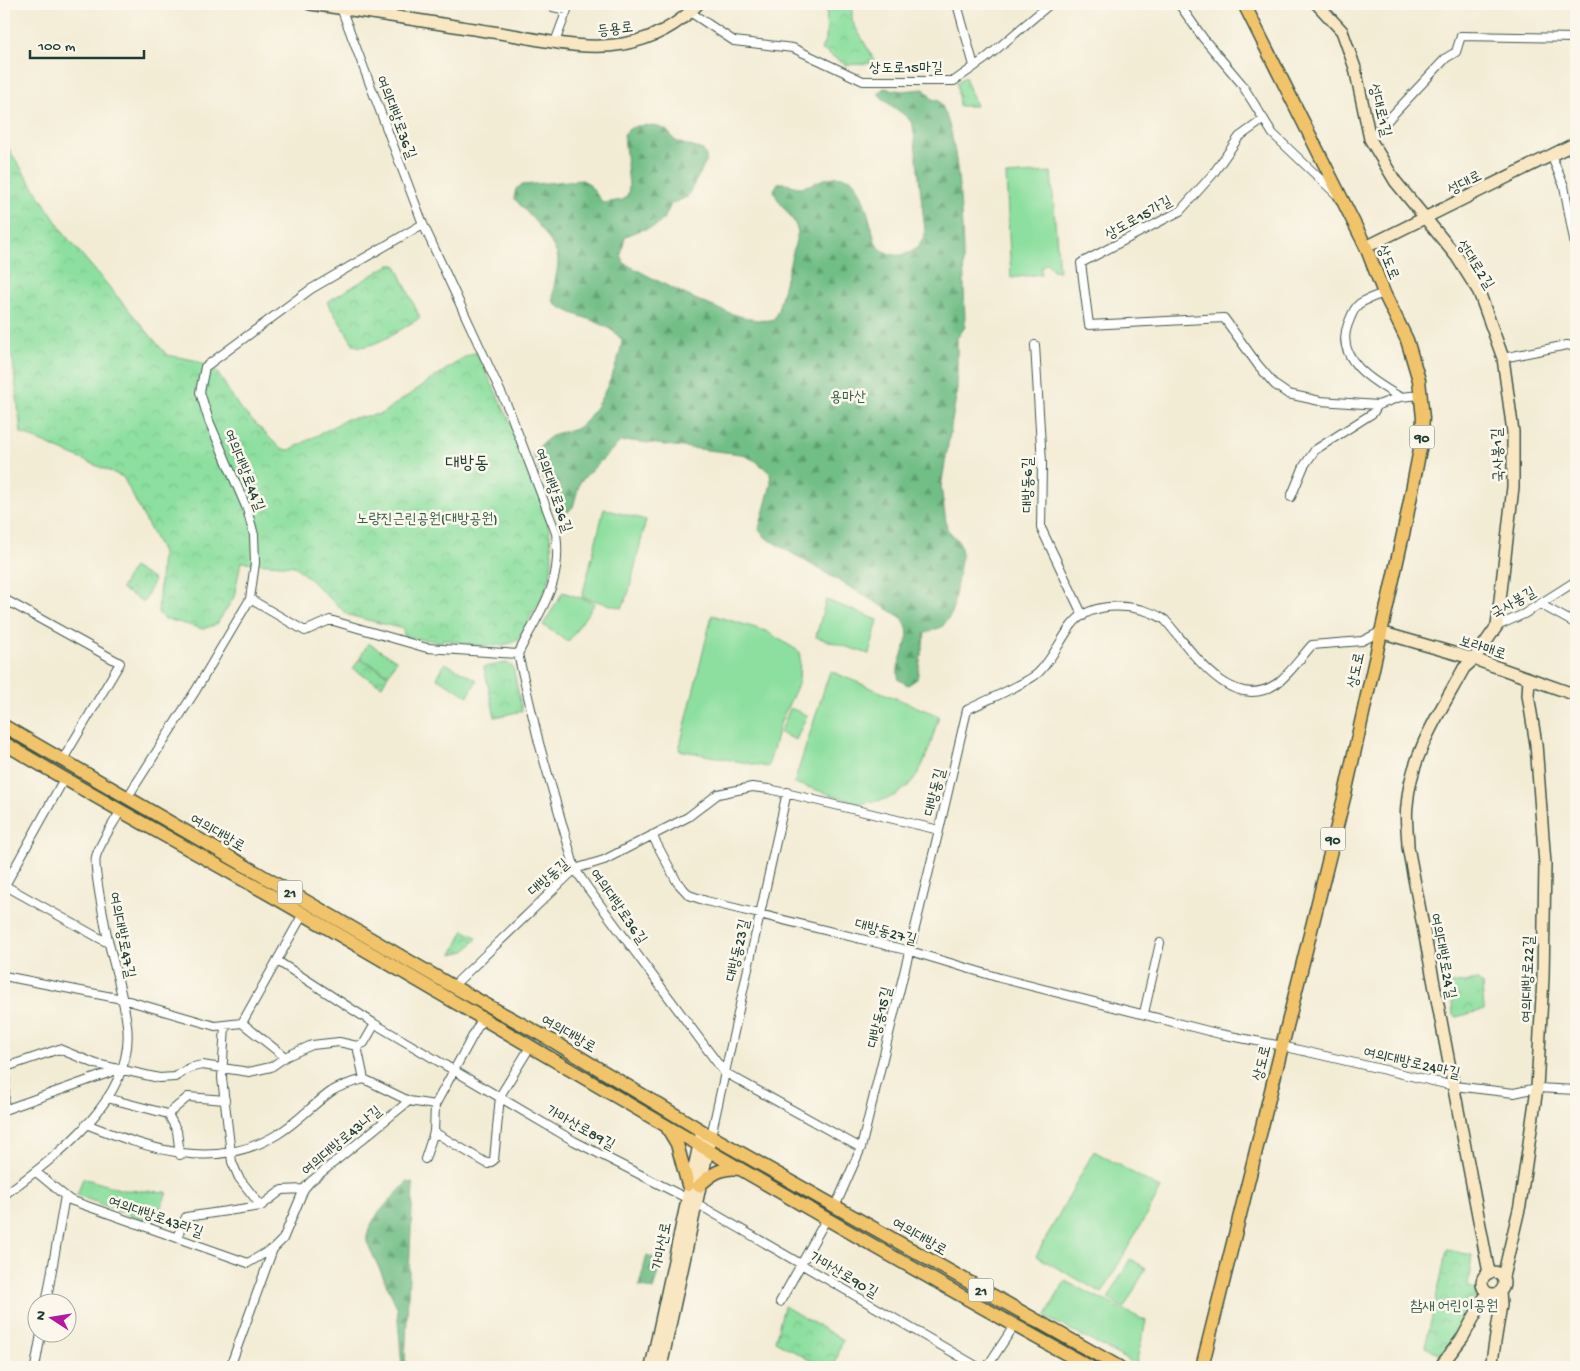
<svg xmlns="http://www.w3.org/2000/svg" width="1580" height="1371" font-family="'Gochi Hand','Poor Story',sans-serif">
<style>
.green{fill:#8cdf9f;stroke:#568e6a}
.forest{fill:url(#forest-firs);stroke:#487e5d}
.park{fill:url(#park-crowns);stroke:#568e6a}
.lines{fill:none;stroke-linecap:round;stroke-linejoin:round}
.street-casing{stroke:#3f574c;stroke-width:10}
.secondary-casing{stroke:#3f574c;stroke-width:14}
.primary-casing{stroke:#3f574c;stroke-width:15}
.street{stroke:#fff;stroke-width:8}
.secondary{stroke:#f9e7c3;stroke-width:11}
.primary{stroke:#f1c36a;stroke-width:12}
.labels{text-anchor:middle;stroke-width:5;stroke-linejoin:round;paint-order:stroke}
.shield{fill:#fbf7ec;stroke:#61756b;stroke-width:1}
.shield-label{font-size:14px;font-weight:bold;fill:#1f3d34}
.street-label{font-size:15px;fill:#1f3d34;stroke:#fbf7ec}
.park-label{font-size:15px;fill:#355d49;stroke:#fbf7ec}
.quarter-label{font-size:18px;fill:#1f3d34;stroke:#fbf7ec}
</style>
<defs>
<pattern id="forest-firs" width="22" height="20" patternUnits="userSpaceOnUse" patternTransform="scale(1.25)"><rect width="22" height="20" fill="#71be86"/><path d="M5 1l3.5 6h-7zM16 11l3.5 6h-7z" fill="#5c9c6e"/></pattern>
<pattern id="park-crowns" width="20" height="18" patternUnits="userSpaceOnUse" patternTransform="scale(1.25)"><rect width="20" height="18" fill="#8cdf9f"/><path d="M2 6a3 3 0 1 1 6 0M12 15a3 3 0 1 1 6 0" fill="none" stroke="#78c08a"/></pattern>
</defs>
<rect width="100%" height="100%" fill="#fbf7ec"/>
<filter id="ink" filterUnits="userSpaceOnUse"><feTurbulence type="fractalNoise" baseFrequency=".02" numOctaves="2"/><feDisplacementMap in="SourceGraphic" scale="10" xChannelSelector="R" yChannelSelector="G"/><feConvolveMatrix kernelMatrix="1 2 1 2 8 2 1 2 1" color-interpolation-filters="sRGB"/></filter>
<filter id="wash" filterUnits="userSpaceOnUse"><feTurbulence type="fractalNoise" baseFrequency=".0096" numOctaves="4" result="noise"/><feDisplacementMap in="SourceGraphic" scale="20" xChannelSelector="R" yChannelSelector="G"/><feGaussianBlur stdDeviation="1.12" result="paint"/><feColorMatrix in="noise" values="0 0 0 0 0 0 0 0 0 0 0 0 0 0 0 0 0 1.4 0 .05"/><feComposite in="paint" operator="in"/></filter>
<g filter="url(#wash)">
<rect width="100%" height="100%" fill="#f3ecd5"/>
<!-- green -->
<path class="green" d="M1051,172L1059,271L1053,270L1047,263L1041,267V274L1011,278L1006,175Z
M604,509L646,520L629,591L622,608L582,597Z
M563,592L595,603L568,642L543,625Z
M826,600L878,620L869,654L816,637Z
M712,615L766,631L800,652L799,682L781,721L768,767L679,750Z
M368,643L396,660L389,674L360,658Z
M445,663L477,680L468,696L437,678Z
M830,671L939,716C929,749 921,791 882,800C875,801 867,804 860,803C838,798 816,789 794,783Z
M790,708L807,715L796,740L780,733Z
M1094,1151L1161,1189L1102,1293L1036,1256Z
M83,1178L123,1190L167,1192L155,1225L77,1195Z
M1130,1259L1146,1268L1124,1308L1108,1299Z
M1065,1281L1146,1321L1136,1364L1045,1317Z"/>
<!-- forest -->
<path class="forest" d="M884,88L902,91L924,89L932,99L939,101C964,137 963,271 965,320V327L957,338V391L941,487L947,529L960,543L962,554L952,613L942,627L925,633L917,679L908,685L899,680C892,657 920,640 901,617L766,538L759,529L771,484L770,473L756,461L741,454L632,441L620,442L580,482L573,507L566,514L557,512L533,454C539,446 547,438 556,434C563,431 573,432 579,427C598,413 620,364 622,340C604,318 575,319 554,303C551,288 558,275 558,261C558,243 526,212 514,198L516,189L522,185L582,180L588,183L603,203L623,200L628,194L629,186L624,135C630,122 655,124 666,130C671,133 671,139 676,141C684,145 694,147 703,150L706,156V162L687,197L671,204C657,238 648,222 625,237L621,255L624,263C652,278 746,330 774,319L778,310L798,232C793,213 777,205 774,190L778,183C786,182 793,187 800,187C812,186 819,179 830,178C836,176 846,176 852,180C863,187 872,231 876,244C892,264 922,256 925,230L913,125C905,111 888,107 878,93Z
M407,1182L412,1183L413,1186L405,1363L404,1367H402L397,1307L367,1242C365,1220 394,1198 407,1182Z
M647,1255L661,1261L653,1290L639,1286Z"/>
<!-- park -->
<path class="park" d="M827,4H852V21L876,63L846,65L821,49L826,39Z
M965,77L976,106H959L957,82Z
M4,142L65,235L167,355L194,360L215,369L239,407L281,449L290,450L347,419L381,414L463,358L476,352C503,408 563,515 550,576C547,592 526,624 518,640C497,651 465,644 443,639L442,642L404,637L403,629L348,615L295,566L241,562L234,597L217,624L203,629L163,618L158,612L162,552L123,477L21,433L13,360L4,347Z
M389,265H396L420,318C405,326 370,353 354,345L327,302Z
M133,567L154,580L144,602L121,589Z
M359,659L388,675L382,686L353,669Z
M506,663L513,667L522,711L495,717L484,667Z
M464,930L477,938L466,951L452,954Z
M1478,980L1482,984L1484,1010L1456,1017L1453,1015L1450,984Z
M1447,1250L1472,1255L1468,1287L1477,1289L1463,1329L1445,1356L1425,1347Z
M784,1306L843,1340L834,1367H822L775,1341Z"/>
</g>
<g filter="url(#ink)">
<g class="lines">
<!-- street casing -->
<g class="street-casing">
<path id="street" d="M957,4L974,66
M1179,4L1203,38L1241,83L1273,134L1336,194
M553,7L567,10L569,4
M341,8L423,224L509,410L556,533C563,586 540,609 518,654L539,743L575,869L587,887L724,1072L861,1148
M690,12L734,41L793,48L863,81H954L985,59L1050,4
M555,42L567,10
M1264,119L1239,137L1213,174L1180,211L1081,263L1089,325L1224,318L1258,365L1275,385L1288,394L1320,401L1378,405L1400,397L1421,395
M1370,139L1446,58L1456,52L1461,36L1576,38
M1551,155L1564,186L1576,251
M1384,293C1376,296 1366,299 1359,304C1353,309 1351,317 1348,324C1334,359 1374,382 1400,397
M1035,345L1042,463L1041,528L1083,616
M1503,358L1567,345L1576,347
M1291,497L1304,466L1315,450L1373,413L1378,405
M4,599L120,663L62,761
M250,599L305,631L330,620L427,648L518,654
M1540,604L1576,624
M1497,626L1524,614L1576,581
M127,798L196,690L250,599L255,563L254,535L247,509L209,421L200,392L205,367L311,289L423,224
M652,835L677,882L689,895L706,901L910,951L1000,978L1220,1034L1282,1046L1454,1086L1514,1093L1537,1088L1576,1090
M4,885L108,943
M4,887L64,779
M279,962L375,1024L574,1141L696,1203L978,1367
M4,976L122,999L215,1026L242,1023L303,914
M453,986L575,869L604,860L688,817L718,794L752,787L769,789L939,830L967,710C982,702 1028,683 1038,673C1051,661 1060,641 1071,626C1091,599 1140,603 1165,620C1190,648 1230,715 1276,684C1289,675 1301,657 1312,645L1362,641L1380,632
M1144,1013L1160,943
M242,1023L285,1057
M225,1025L222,1078L232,1162L239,1178L261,1206
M357,1046L364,1079
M4,1059L6,1067L4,1110
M6,1067L59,1049L96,1064L159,1078L175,1077L189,1068L202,1065L249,1072L271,1067L287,1056L312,1045L339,1042L357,1046L364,1043L375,1024
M107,1098L168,1114
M4,1110L117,1070
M168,1114L188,1097L225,1100
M168,1114L177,1131L180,1155
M86,1124C150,1149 214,1173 278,1134C298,1122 313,1104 332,1091C341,1085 354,1082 364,1079L409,1101
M434,1132L488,1164L494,1160L500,1096L530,1047
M711,1136L787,792
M425,1159L434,1132L435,1105L482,1019
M36,1172L70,1200L248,1263L272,1249
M4,1195C56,1157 136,1098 127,1025C123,991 111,958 105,925C103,912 93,867 96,857C99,844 114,823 121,810
M835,1207L861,1148L939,830
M177,1237L186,1217L261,1206L282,1190L304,1189
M780,1302L827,1218
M46,1304L65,1196
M35,1367L41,1334
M230,1367L273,1249L283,1239L304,1189L310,1182L409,1101L435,1105
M987,1367L1014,1326"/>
</g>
<!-- secondary casing -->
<g class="secondary-casing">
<path id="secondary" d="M310,4C375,13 440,24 506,34C543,40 585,51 623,44C652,39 678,25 698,4
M1317,4L1342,31L1355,68L1370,139L1395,181L1457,257L1479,292L1503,358L1513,432V487L1497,626L1474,659L1464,668C1440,712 1411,754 1407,805C1405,819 1408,834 1408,847L1489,1273
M1366,247L1576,143
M1380,632L1474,659L1576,695
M1482 1283a11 11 0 1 1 22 0a11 11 0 1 1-22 0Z
M1503,1277L1520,1205L1537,1088L1543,978L1545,864L1536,744L1528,695L1529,679
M651,1367L702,1131
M661,1367L711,1136
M1440,1367L1463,1337L1487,1293
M1491,1367L1501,1305L1500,1292"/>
</g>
<!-- primary casing -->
<g class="primary-casing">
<path id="primary" d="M4,726L447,983L556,1043L702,1131L1119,1367
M4,743C103,803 205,857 305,915C566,1066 825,1222 1090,1367
M668,1129L677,1144L688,1185
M699,1186C711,1174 723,1166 740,1169
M1202,1367L1345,794L1406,521L1421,444L1423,418L1419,380L1407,340L1384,293L1366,247L1244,4"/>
</g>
<!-- street -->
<use href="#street" class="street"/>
<!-- secondary -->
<use href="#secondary" class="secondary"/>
<!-- primary -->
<use href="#primary" class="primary"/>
</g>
</g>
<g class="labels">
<!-- shield labels -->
<g class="shield">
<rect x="1409.5" y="425.5" width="25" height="23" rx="4"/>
<rect x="1320.5" y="827.5" width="25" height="23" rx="4"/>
<rect x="277.5" y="880.5" width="25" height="23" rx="4"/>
<rect x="968.5" y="1278.5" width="25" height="23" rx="4"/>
</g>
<g class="shield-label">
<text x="1422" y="442">90</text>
<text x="1333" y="844">90</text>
<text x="290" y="897">21</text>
<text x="981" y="1295">21</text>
</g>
<!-- street labels -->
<g class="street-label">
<text transform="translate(615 28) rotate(-7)" y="5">등용로</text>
<text x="906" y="72">상도로15마길</text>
<text transform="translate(1381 110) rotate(76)" y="5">성대로1길</text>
<text transform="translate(397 117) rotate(69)" y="5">여의대방로36길</text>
<text transform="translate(1464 182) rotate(-27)" y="5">성대로</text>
<text transform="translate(1138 217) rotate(-29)" y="5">상도로15가길</text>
<text transform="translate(1389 262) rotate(68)" y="5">상도로</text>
<text transform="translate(1476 264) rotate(57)" y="5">성대로2길</text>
<text transform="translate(1497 455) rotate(-92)" y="5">국사봉1길</text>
<text transform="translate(245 470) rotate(68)" y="5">여의대방로44길</text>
<text transform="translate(1027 485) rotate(-90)" y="5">대방동6길</text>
<text transform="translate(554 490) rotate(71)" y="5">여의대방로36길</text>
<text transform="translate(1513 602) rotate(-30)" y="5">국사봉길</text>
<text transform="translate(1483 647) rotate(18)" y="5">보라매로</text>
<text transform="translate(1355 670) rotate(-78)" y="5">상도로</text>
<text transform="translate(934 792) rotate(-76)" y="5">대방동길</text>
<text transform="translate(218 832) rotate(30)" y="5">여의대방로</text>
<text transform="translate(548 877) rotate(-41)" y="5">대방동길</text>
<text transform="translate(619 906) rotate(55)" y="5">여의대방로36길</text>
<text transform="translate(886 931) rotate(15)" y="5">대방동27길</text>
<text transform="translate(123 935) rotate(79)" y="5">여의대방로47길</text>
<text transform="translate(737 950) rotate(-77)" y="5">대방동23길</text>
<text transform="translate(1444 956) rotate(79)" y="5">여의대방로24길</text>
<text transform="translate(1527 979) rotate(-88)" y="5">여의대방로22길</text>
<text transform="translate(879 1017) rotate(-76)" y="5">대방동15길</text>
<text transform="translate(569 1033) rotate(30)" y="5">여의대방로</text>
<text transform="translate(1412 1062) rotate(13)" y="5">여의대방로24마길</text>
<text transform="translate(1261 1063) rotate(-76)" y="5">상도로</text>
<text transform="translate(581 1127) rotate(29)" y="5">가마산로89길</text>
<text transform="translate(341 1140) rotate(-40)" y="5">여의대방로43나길</text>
<text transform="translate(156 1216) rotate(19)" y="5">여의대방로43라길</text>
<text transform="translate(920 1236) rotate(30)" y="5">여의대방로</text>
<text transform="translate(661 1246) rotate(-79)" y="5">가마산로</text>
<text transform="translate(844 1274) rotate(30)" y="5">가마산로90길</text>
</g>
<!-- park labels -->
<g class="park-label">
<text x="848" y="401">용마산</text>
<text x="427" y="523">노량진근린공원(대방공원)</text>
<text x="1454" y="1310">참새 어린이공원</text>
</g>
<!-- quarter labels -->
<g class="quarter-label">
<text x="467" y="468">대방동</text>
</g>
</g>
<!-- margin -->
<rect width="1580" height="1371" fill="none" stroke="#fbf7ec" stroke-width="20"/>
<!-- north arrow -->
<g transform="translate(52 1318) rotate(282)"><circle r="24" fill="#fbf7ec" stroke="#a3ada2"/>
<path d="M0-4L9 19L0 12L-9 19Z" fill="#b5179e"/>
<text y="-8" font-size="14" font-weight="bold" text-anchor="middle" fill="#1f3d34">N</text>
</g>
<!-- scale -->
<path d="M30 50v8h114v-8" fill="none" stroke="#1f3d34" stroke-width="2.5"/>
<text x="38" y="50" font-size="15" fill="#1f3d34" stroke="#fbf7ec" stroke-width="4" paint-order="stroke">100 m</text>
</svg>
